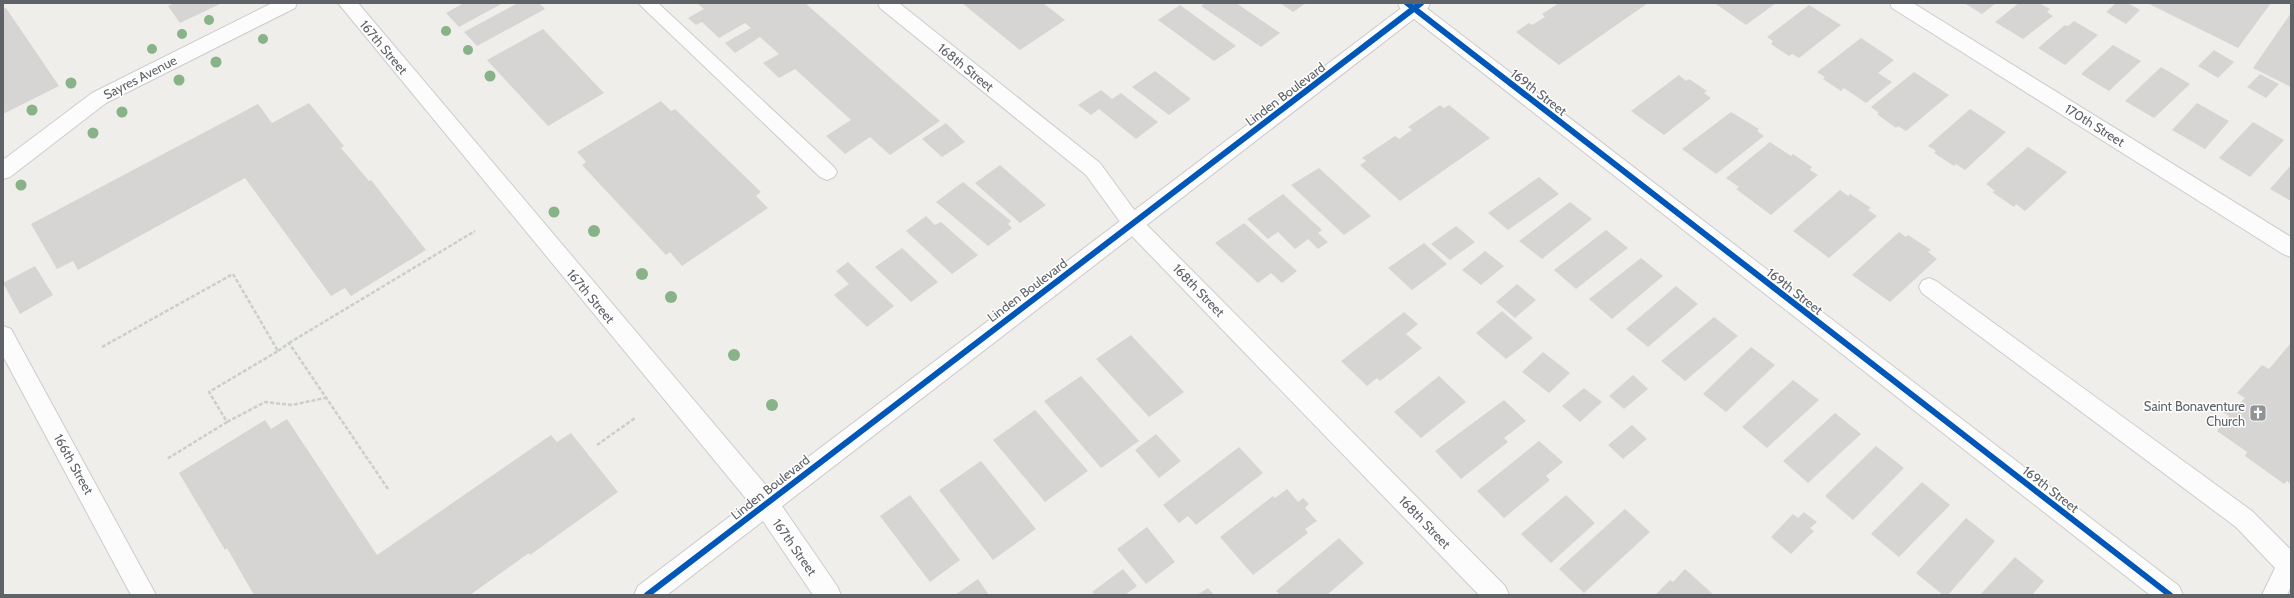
<svg xmlns="http://www.w3.org/2000/svg" width="2294" height="598" font-family="Cabin,sans-serif">
<style>
.building{fill:#d6d5d3}
.lines{fill:none;stroke-linecap:round;stroke-linejoin:round}
.lane-casing{stroke:#cbcccc;stroke-width:2}
.street-casing{stroke:#cbcccc;stroke-width:2}
.secondary-casing{stroke:#cacacb;stroke-width:2}
.path{stroke:#cacfcc;stroke-width:2.5;stroke-dasharray:4 2;stroke-linecap:butt}
.lane{fill:#fdfcfc;fill-rule:evenodd}
.street{fill:#fdfcfc;fill-rule:evenodd}
.secondary{fill:#fdfcfc;fill-rule:evenodd}
.cycleway-casing{stroke:#fff;stroke-width:8}
.cycleway{stroke:#0057b8;stroke-width:6}
.tree{fill:#88b388}
.labels{text-anchor:middle;stroke-width:3;stroke-linejoin:round;paint-order:stroke}
.street-label{font-size:13px;fill:#5f6368;stroke:#fff}
.poi-label{font-size:13px;fill:#5f6368;stroke:#fff;text-anchor:end}
</style>
<rect width="100%" height="100%" fill="#efeeea"/>
<!-- building -->
<path class="building" d="M174,3H222L180,23L168,6Z
M464,3H503L459,27L446,13Z
M518,3H539L545,9L477,46L464,32Z
M697,3H805L940,121L890,155L870,137L845,154L826,136L851,120L795,69L779,78L763,63L779,54L760,37L735,53L725,43L751,28L745,23L719,38L702,22L696,25L688,18L704,9Z
M962,3H1043L1065,20L1020,50Z
M1205,3H1236L1280,33L1261,47L1201,6Z
M1280,3H1306L1293,12Z
M1559,3H1648L1559,65L1516,32L1529,23L1532,25L1545,17L1542,14Z
M1718,3H1776L1746,25L1716,4Z
M1964,3H1996L1982,14Z
M2019,3H2039L2050,9L2047,12L2053,16L2023,39L1995,22Z
M2116,3H2128L2140,10L2126,24L2106,12Z
M2147,3H2271L2238,48Z
M1180,5L1236,46L1214,61L1158,20Z
M1809,5L1841,25L1799,58L1792,54L1789,56L1771,44L1773,41L1767,37Z
M6,8L59,86L3,114V9Z
M2291,13V87L2253,68Z
M2074,21L2098,35L2065,65L2038,48L2065,25L2068,26Z
M543,29L604,93L548,126L487,60Z
M1861,38L1894,60L1878,73L1892,82L1866,103L1844,88L1841,91L1823,79L1825,77L1817,72Z
M2113,45L2141,61L2109,91L2081,74Z
M2214,50L2234,62L2218,78L2198,66Z
M2161,67L2190,84L2154,118L2125,101Z
M1155,71L1191,99L1169,115L1132,87Z
M1914,72L1949,95L1906,131L1898,126L1896,128L1877,114L1879,113L1871,107Z
M2260,74L2279,84L2266,98L2247,87Z
M1679,75L1686,81L1689,79L1707,91L1704,93L1711,98L1664,135L1631,111Z
M1101,90L1112,99L1121,93L1158,122L1136,139L1099,109L1091,115L1078,105Z
M661,101L671,111L675,109L761,192L756,196L768,208L682,266L670,252L666,255L582,165L586,162L577,152Z
M309,103L344,146L341,148L369,181L371,180L426,250L351,296L345,288L331,296L245,178L78,270L73,261L57,269L31,224L258,104L272,123Z
M2197,103L2229,121L2205,149L2172,130Z
M1440,105L1444,108L1449,105L1490,138L1400,201L1360,165L1366,161L1362,158L1395,136L1399,139L1412,130L1408,127Z
M1970,109L2006,132L1965,170L1956,164L1954,166L1934,153L1936,151L1928,146Z
M1731,112L1759,129L1757,131L1764,136L1716,174L1682,149Z
M2253,122L2284,140L2250,177L2219,158Z
M946,123L965,142L942,157L922,139Z
M1770,142L1791,156L1793,154L1812,167L1810,170L1818,175L1771,215L1736,189L1739,187L1726,178Z
M2028,147L2067,172L2025,211L2016,204L2014,207L1992,192L1995,191L1986,184Z
M1000,165L1046,205L1020,223L975,183Z
M2291,165V201L2270,189Z
M1319,168L1371,216L1344,235L1291,185Z
M1539,177L1559,194L1508,230L1488,213Z
M963,182L1011,221L1008,224L1012,228L988,246L936,202Z
M1840,190L1848,196L1850,194L1871,208L1868,210L1877,216L1829,258L1793,231Z
M1283,194L1322,230L1318,233L1328,242L1318,249L1308,239L1295,249L1278,232L1268,239L1247,219Z
M1570,202L1592,219L1542,259L1519,241Z
M926,216L935,225L941,222L978,255L952,274L906,231Z
M1244,223L1297,271L1282,283L1271,273L1258,283L1215,243Z
M1456,226L1475,242L1450,260L1431,244Z
M1606,230L1628,248L1576,289L1554,270Z
M1899,232L1906,237L1908,235L1931,250L1928,252L1937,259L1890,302L1852,275Z
M1424,243L1447,264L1412,290L1388,268Z
M902,248L938,282L911,302L875,267Z
M1485,251L1504,266L1481,285L1462,270Z
M1641,258L1663,276L1612,319L1589,299Z
M848,262L894,306L867,327L834,295L849,284L836,271Z
M35,266L53,295L20,314L3,283Z
M1517,284L1536,300L1515,318L1496,302Z
M1676,286L1698,304L1648,347L1626,329Z
M1502,311L1533,338L1506,359L1476,333Z
M1404,312L1418,324L1406,334L1422,348L1380,381L1377,378L1367,386L1341,361Z
M1714,317L1738,336L1685,381L1661,361Z
M1131,335L1184,392L1149,417L1096,359Z
M2291,343V484L2287,481L2284,484L2245,456L2247,452L2217,431L2229,416L2220,410L2227,403L2236,408L2245,398L2237,393L2262,365L2269,369Z
M1751,347L1775,365L1726,412L1703,394Z
M1543,352L1570,373L1549,393L1522,372Z
M1633,375L1648,389L1624,409L1609,396Z
M1081,376L1139,441L1101,468L1044,401Z
M1439,376L1466,402L1421,438L1394,412Z
M1793,380L1819,400L1767,448L1742,427Z
M1584,388L1602,402L1580,422L1562,406Z
M1504,400L1526,421L1504,438L1508,442L1461,479L1435,451Z
M1035,410L1088,471L1045,502L993,440Z
M1835,413L1861,434L1808,483L1783,461Z
M287,419L377,555L551,435L557,442L571,433L618,492L530,555L529,553L470,595H254L227,548L225,550L179,473L265,420L271,429Z
M1632,425L1647,439L1623,459L1608,445Z
M1156,434L1181,461L1159,478L1135,450Z
M1539,441L1563,462L1546,476L1550,480L1504,518L1477,491Z
M1876,446L1904,468L1853,520L1825,496Z
M1239,447L1263,473L1196,525L1188,516L1179,523L1163,505Z
M981,461L1036,529L993,560L939,490Z
M1922,482L1950,505L1899,557L1871,534Z
M1287,489L1298,502L1303,498L1309,504L1305,508L1317,521L1305,529L1308,533L1253,575L1220,537L1273,496L1275,498Z
M910,495L960,560L930,582L880,516Z
M1566,495L1595,523L1551,563L1521,534Z
M1625,509L1650,532L1584,593L1559,569Z
M1804,512L1817,522L1810,528L1814,531L1791,554L1771,537L1793,514L1798,518Z
M1966,518L1995,541L1948,595H1943L1916,573Z
M1147,527L1175,562L1146,584L1117,549Z
M1339,538L1364,563L1327,595H1280L1276,591Z
M2015,557L2044,581L2032,595H1980Z
M1123,569L1137,586L1125,595H1095L1092,592Z
M1685,569L1714,595H1655L1670,580L1673,582Z
M978,579L989,595H955Z
M1208,588L1214,595H1197Z"/>
<g class="lines">
<!-- lane casing -->
<g class="lane-casing">
<path id="lane" d="M638,3H658L834,167L837,172L834,177L827,180L820,177Z
M1929,278L1936,281L2252,511L2291,550V586L2287,595H2262L2275,568L2236,527L1922,293L1919,287L1922,281Z
M3,326L11,329L156,595H131L3,356Z"/>
</g>
<!-- street casing -->
<g class="street-casing">
<path id="street" d="M272,3H297L295,8L106,103L10,177L3,179V160L92,93Z
M338,3H358L775,496L837,586L841,595H813L757,512Z
M878,3H899L1100,163L1140,218L1505,586L1509,595H1479L1126,230L1086,175L880,8Z
M1398,3H1420L2179,586L2183,595H2150L1400,8Z
M1890,3H1913L2291,237V257L2283,254L1892,8Z"/>
</g>
<!-- secondary casing -->
<g class="secondary-casing">
<path id="secondary" d="M1408,3H1430L1428,8L667,595H634L638,586Z"/>
</g>
<!-- path -->
<path class="path" d="M289,343L475,231
M102,347L233,274L278,351L209,392L227,422L167,459
M278,351L289,343L388,489
M227,422L265,402L292,405L325,398
M597,445L635,418"/>
<!-- lane -->
<use href="#lane" class="lane"/>
<!-- street -->
<use href="#street" class="street"/>
<!-- secondary -->
<use href="#secondary" class="secondary"/>
<!-- cycleway casing -->
<g class="cycleway-casing">
<path id="cycleway" d="M1407,3L2170,595
M647,595L1421,3"/>
</g>
<!-- cycleway -->
<use href="#cycleway" class="cycleway"/>
</g>
<!-- trees -->
<g class="tree">
<circle cx="209" cy="20" r="5"/>
<circle cx="446" cy="31" r="5"/>
<circle cx="182" cy="34" r="5"/>
<circle cx="263" cy="39" r="5"/>
<circle cx="152" cy="49" r="5"/>
<circle cx="468" cy="50" r="5"/>
<circle cx="216" cy="62" r="5.5"/>
<circle cx="490" cy="76" r="5.5"/>
<circle cx="179" cy="80" r="5.5"/>
<circle cx="71" cy="83" r="5.5"/>
<circle cx="32" cy="110" r="5.5"/>
<circle cx="122" cy="112" r="5.5"/>
<circle cx="93" cy="133" r="5.5"/>
<circle cx="21" cy="185" r="5.5"/>
<circle cx="554" cy="212" r="5.5"/>
<circle cx="594" cy="231" r="6"/>
<circle cx="642" cy="274" r="6"/>
<circle cx="671" cy="297" r="6"/>
<circle cx="734" cy="355" r="6"/>
<circle cx="772" cy="405" r="6"/>
</g>
<!-- icons -->
<defs>
<g id="church-square" transform="scale(0.9)"><rect x="-9" y="-9" width="18" height="18" rx="4" fill="#919496" stroke="#fff"/><path d="M-1.2-6h2.4v3.5h3.3v2.4h-3.3V6h-2.4V-.1h-3.3v-2.4h3.3Z" fill="#fff"/></g>
</defs>
<g fill-rule="evenodd">
<use href="#church-square" x="2258" y="413"/>
</g>
<g class="labels">
<!-- street labels -->
<g class="street-label">
<text transform="translate(384 47) rotate(50)" y="5">167th Street</text>
<text transform="translate(966 67) rotate(39)" y="5">168th Street</text>
<text transform="translate(140 77) rotate(-27)" y="5">Sayres Avenue</text>
<text transform="translate(1539 92) rotate(38)" y="5">169th Street</text>
<text transform="translate(1285 94) rotate(-37)" y="5">Linden Boulevard</text>
<text transform="translate(2095 125) rotate(32)" y="5">170th Street</text>
<text transform="translate(1027 290) rotate(-37)" y="5">Linden Boulevard</text>
<text transform="translate(1199 290) rotate(46)" y="5">168th Street</text>
<text transform="translate(1795 291) rotate(38)" y="5">169th Street</text>
<text transform="translate(591 296) rotate(50)" y="5">167th Street</text>
<text transform="translate(74 464) rotate(61)" y="5">166th Street</text>
<text transform="translate(770 487) rotate(-38)" y="5">Linden Boulevard</text>
<text transform="translate(2051 489) rotate(38)" y="5">169th Street</text>
<text transform="translate(1425 522) rotate(46)" y="5">168th Street</text>
<text transform="translate(795 547) rotate(55)" y="5">167th Street</text>
</g>
<!-- poi labels -->
<g class="poi-label">
<text x="2245" y="411">Saint Bonaventure<tspan x="2245" dy="15">Church</tspan></text>
</g>
</g>
<!-- border -->
<rect width="2294" height="598" fill="none" stroke="#5f6368" stroke-width="8"/>
</svg>
